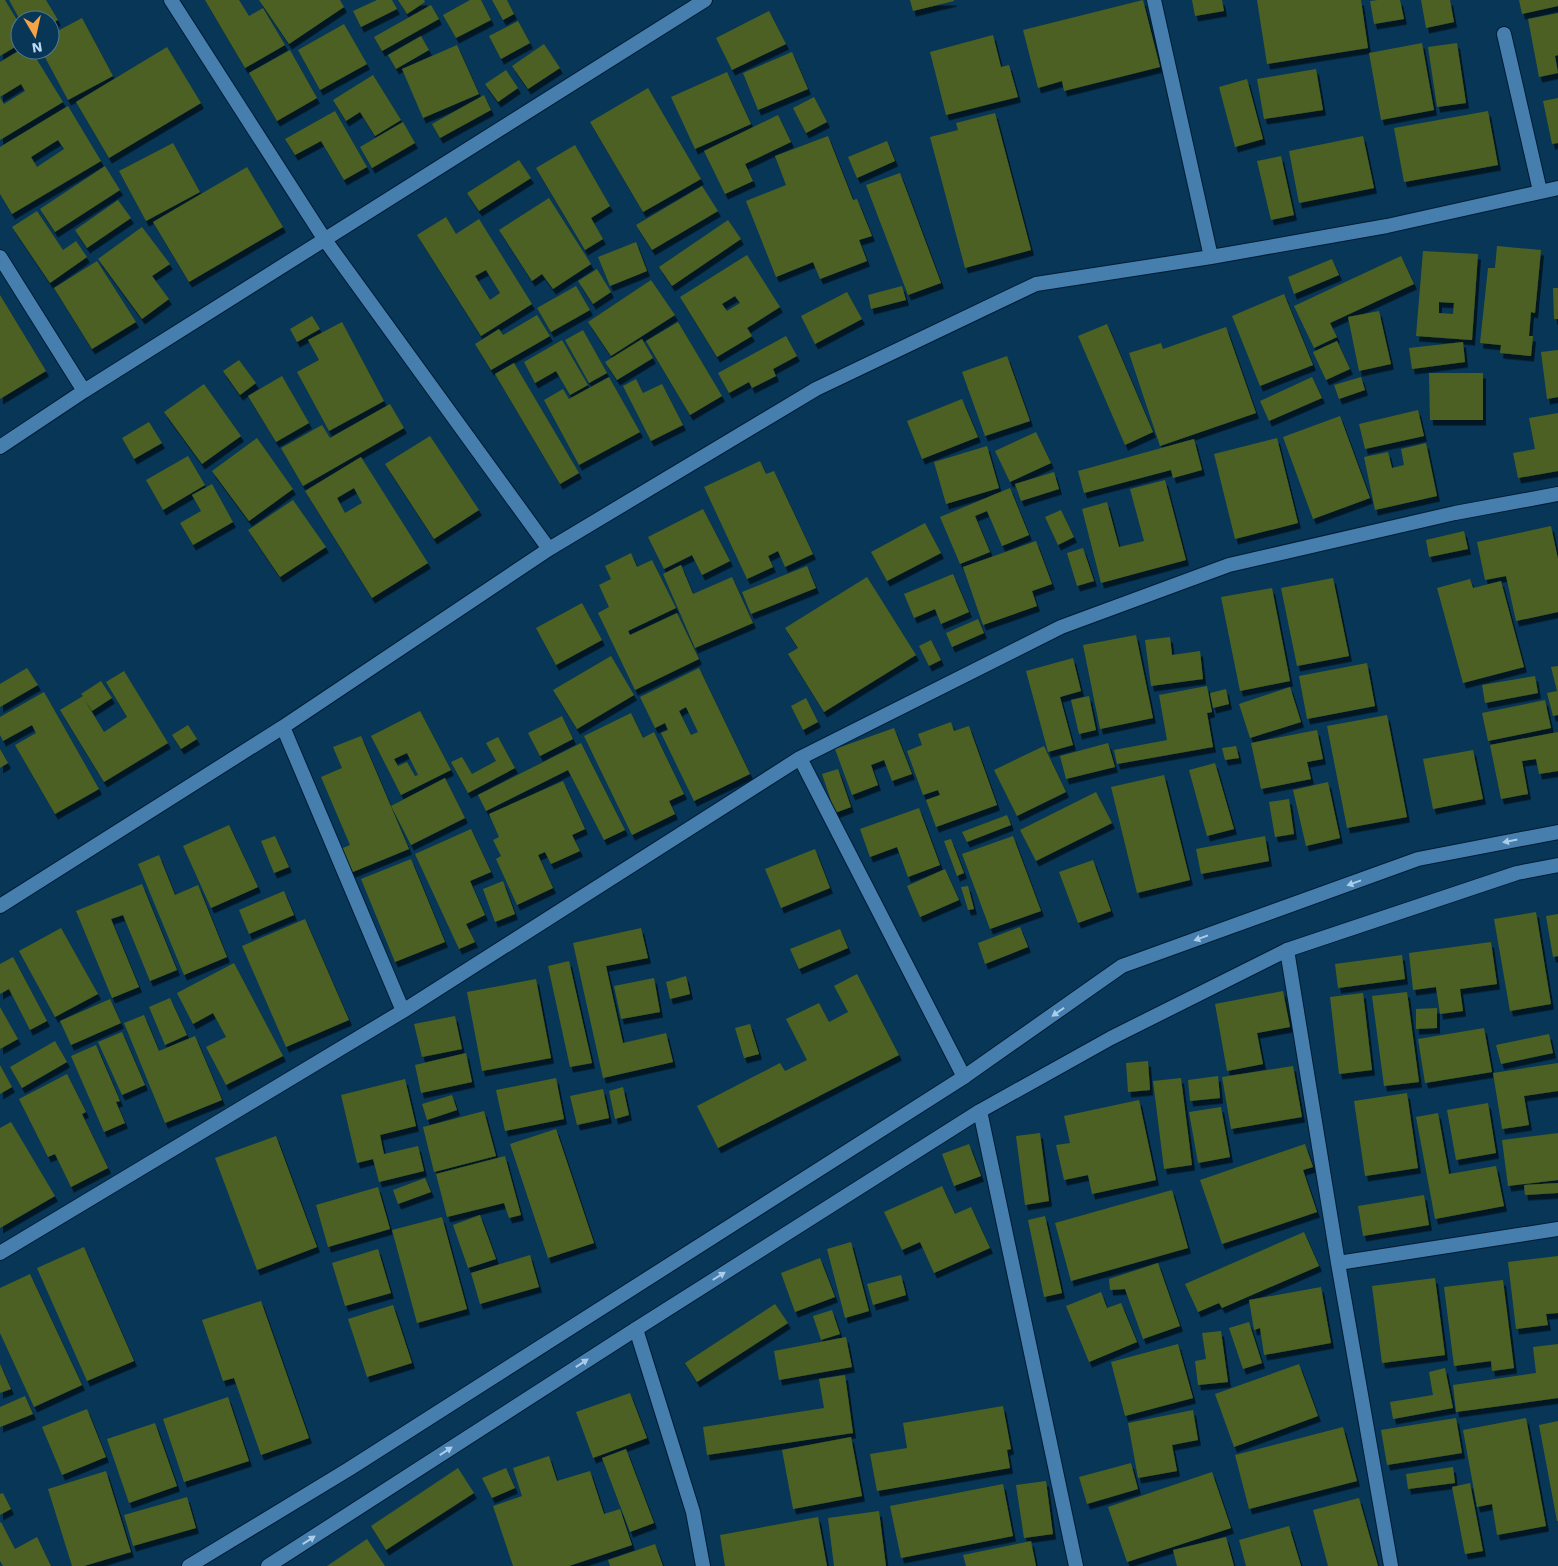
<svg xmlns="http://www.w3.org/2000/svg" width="1558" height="1566" font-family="'Work Sans',sans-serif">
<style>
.building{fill:#4b6120;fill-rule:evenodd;filter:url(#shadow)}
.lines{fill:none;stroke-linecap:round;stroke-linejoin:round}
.minor-casing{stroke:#001c33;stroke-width:16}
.tertiary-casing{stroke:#001c33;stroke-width:16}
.minor{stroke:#467eae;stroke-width:14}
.tertiary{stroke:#467eae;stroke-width:14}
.oneway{fill:#accdea}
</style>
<defs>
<filter id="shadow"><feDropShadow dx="3" dy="5.5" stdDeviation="0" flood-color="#0009"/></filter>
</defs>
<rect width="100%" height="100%" fill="#073657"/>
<!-- building -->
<path class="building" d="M0,0H5L20,25V44L0,56Z
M9,0H46L58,20L50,24V20H20Z
M205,0H239L249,16L263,8L285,45L245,68Z
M259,0H340L344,7L289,44Z
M377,0H392L397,9L361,27L353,11Z
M398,0H424L425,2L407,14Z
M470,0H481L491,20L456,38L443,15Z
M492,0H507L514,14L503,20Z
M910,0H954V1L913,11Z
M1143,0L1160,67L1064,91L1062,81L1038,88L1023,30Z
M1192,0H1222L1224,11L1195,16Z
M1257,0H1361L1368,48L1267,64Z
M1378,0H1400L1404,19L1374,24L1370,1Z
M1421,0H1450L1454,22L1426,28Z
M1519,0H1558V6L1522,14Z
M431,5L439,19L382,51L374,37Z
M769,11L786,44L732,70L716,38Z
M1558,13V55L1555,56L1558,73L1539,77L1528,19Z
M82,18L113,76L68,100L41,50H50V35Z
M518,21L530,43L501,59L489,36Z
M344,24L367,64L320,90L298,50Z
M993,35L1001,67L1009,65L1018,97L946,115L930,52Z
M421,36L429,50L396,69L388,55Z
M1422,43L1434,110L1381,120L1369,53Z
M1457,43L1466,103L1437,107L1428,47Z
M544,44L560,68L528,89L512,66Z
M457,45L479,94L423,118L402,69Z
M167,47L201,103L109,158L76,102Z
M20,50H31L63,102L0,140V97L4,104L25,91L21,84L0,97V62Z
M290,50L317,98L277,121L249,73Z
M792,52L808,89L758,110L743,73Z
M1316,69L1323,110L1264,119L1257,79Z
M506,70L518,88L498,102L485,84Z
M727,72L751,124L695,149L671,97Z
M373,75L401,120L375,136L360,112L346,121L333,100Z
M1247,79L1263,139L1235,147L1219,87Z
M648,88L701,179L643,212L590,122Z
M484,95L491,110L440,138L432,124Z
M814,97L827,122L806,133L793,108Z
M1558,98V143L1552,144L1543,101Z
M68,106L101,161L12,214L0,194V147ZM58,140L64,149L37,167L31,157Z
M335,111L367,167L344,180L321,141L295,155L285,139Z
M1488,111L1498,165L1404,182L1394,128Z
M995,113L1031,250L965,268L930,137L958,130L956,123Z
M778,115L791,142L745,164L753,181L725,194L704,151Z
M403,122L415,143L372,168L360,147Z
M828,136L853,200L857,199L872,236L859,240L867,261L820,279L813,262L776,277L746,201L786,185L775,156Z
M1363,136L1374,188L1299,203L1289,151Z
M887,141L895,161L857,178L848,157Z
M173,143L200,192L146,221L119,171Z
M575,145L610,206L591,218L603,239L585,250L536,168Z
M1281,156L1294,215L1271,220L1257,161Z
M519,160L531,178L479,211L467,193Z
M105,166L120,190L55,232L40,209Z
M247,167L283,227L189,282L153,222Z
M900,173L941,283L908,295L866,185Z
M702,186L718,211L652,250L636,225Z
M549,198L591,264L553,289L542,274L532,281L499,230Z
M118,200L131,218L87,248L75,230Z
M37,211L63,250L76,241L87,257L50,283L12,227Z
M446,217L456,234L479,219L532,304L481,336L417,235ZM486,270L500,293L490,300L475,276Z
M728,220L741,239L672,286L659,267Z
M142,227L170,264L152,276L169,299L142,319L98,259Z
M636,242L647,271L610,286L598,257Z
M1497,246L1541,250L1535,313L1531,312L1529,336H1533L1531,356L1500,353L1501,345L1480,343L1488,268H1495Z
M1423,251L1478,254L1472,340L1416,336ZM1439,302L1454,303L1453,314L1439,313Z
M747,255L780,307L747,328L752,336L717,357L680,297ZM735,296L740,303L727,311L722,304Z
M1401,256L1414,284L1330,323L1337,337L1314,348L1294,306Z
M1332,259L1339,275L1294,294L1288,277Z
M97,261L136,322L92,349L54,288Z
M597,269L611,292L593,304L578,281Z
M651,280L675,315L611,356L588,322Z
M576,286L590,310L551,332L537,308Z
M902,286L906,300L871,309L868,295Z
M1553,288H1558V319H1554Z
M847,292L862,319L815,344L801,316Z
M1284,294L1313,365L1260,386L1232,316Z
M0,295L46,371L0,399Z
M1379,311L1391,364L1359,371L1348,317Z
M537,315L550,336L491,370L475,344L499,329L503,335Z
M312,316L320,329L297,342L290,329Z
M342,322L384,401L329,431L297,372L319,360L308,340Z
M678,322L722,396L690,415L646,341Z
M1107,324L1153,432L1125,445L1078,336Z
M1226,327L1256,413L1160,446L1129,353L1161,343L1163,349Z
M583,330L607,373L589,383L565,340Z
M786,336L797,356L773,369L776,376L752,388L749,382L729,393L718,373Z
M642,339L653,358L617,380L605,362Z
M562,340L588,385L570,395L556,371L535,383L524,362Z
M1337,341L1350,369L1326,380L1313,352Z
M1463,342L1465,362L1412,369L1409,348Z
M1558,350V397L1547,399L1541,352Z
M1007,356L1030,421L985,436L962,372Z
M239,360L256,383L240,395L223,371Z
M514,363L579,473L560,484L495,374Z
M1429,373H1483V420H1430Z
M282,376L309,423L276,442L248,396Z
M609,377L640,432L579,465L544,400L563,389L569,399Z
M1312,377L1322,398L1269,421L1260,401Z
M1361,377L1365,390L1339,399L1334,385Z
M636,379L643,393L662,384L683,425L651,441L623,386Z
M204,384L241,436L202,464L164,412Z
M962,399L978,437L922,459L907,421Z
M390,404L404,428L303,486L281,448L322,425L330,438Z
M1418,410L1424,436L1365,449L1359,424Z
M1558,413V471L1518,478L1513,453L1535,449L1529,418Z
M1340,416L1370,498L1313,519L1283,437Z
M149,422L162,443L134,459L122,438Z
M1036,432L1051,463L1010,482L995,451Z
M430,436L479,510L434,539L385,464Z
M257,438L293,489L249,521L212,471Z
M1277,438L1298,523L1235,539L1214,454Z
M1194,439L1202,470L1173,478L1171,470L1084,493L1078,471Z
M1426,443L1437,496L1375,510L1364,457L1388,452L1392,468L1404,465L1401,449Z
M987,446L999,488L946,504L934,462Z
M188,456L205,485L163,510L146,480Z
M361,457L428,563L372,598L305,491ZM354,488L362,503L345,513L337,498Z
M760,461L766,474L774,471L813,554L785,567L778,551L768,556L773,567L747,579L704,487Z
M1054,472L1059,489L1021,501L1015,484Z
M1165,480L1186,560L1101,583L1082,509L1107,502L1119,547L1144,541L1130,489Z
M212,484L233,522L193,545L180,523L201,511L192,495Z
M1010,488L1029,535L1002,546L987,511L975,516L990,552L960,564L940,517Z
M293,500L326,547L280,577L248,530Z
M703,509L730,561L702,575L692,555L664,569L648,537Z
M1061,510L1074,537L1058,545L1045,517Z
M925,523L941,553L887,581L871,552Z
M1551,526L1558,559V612L1516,621L1506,576L1485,580L1477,542Z
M1464,531L1468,549L1429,557L1426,540Z
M1036,541L1052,584L1032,591L1037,606L983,625L963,567Z
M1083,548L1094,581L1077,586L1067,553Z
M631,553L637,567L652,560L676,608L628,631L630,635L677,613L699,659L635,690L598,613L609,607L599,585L611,579L605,566Z
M681,565L693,594L732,577L753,623L695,648L663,574Z
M807,566L816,588L751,614L742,592Z
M953,574L969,612L941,624L935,609L914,618L904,594Z
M867,577L916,655L824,712L788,654L798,648L785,628Z
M1333,578L1349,656L1297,666L1281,588Z
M1470,579L1473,588L1501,581L1524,667L1463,683L1437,588Z
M1272,588L1290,681L1240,691L1221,597Z
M582,603L602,640L556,665L536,628Z
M978,619L984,633L952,647L946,633Z
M1136,635L1153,718L1100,729L1083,645Z
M1170,637L1172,655L1200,651L1203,679L1151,686L1145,640Z
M931,640L941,660L929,666L919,646Z
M611,656L634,695L577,729L553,690Z
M1073,658L1081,691L1060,697L1073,745L1048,752L1026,671Z
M1367,663L1375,706L1307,719L1299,676Z
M1558,666V715L1553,716L1547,693L1557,691L1551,667Z
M27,668L38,685L0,707V684Z
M699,668L750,774L694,801L661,733L668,730L665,723L655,728L640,697ZM686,707L698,732L691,735L679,711Z
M124,671L168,743L104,782L60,710L83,696L81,694L101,681L112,698L92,711L84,699L104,732L127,717L106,682Z
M1535,676L1538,693L1485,703L1482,685Z
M1207,686L1212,712L1207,713L1213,747L1117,764L1114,750L1167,740L1159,695Z
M1290,687L1301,722L1250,738L1239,704Z
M1226,689L1229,704L1213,708L1210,693Z
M44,692L99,789L55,814L15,745L36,733L32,725L3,741L0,735V717Z
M1089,696L1096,730L1079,734L1071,700Z
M806,698L818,722L803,730L791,706Z
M1545,700L1551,728L1488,741L1482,713Z
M420,711L451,770L401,795L371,736ZM407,753L418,775L415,776L407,762L398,766L394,759Z
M631,713L643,738L654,732L684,794L669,801L675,814L632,835L584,736Z
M1387,715L1407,817L1347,828L1327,726Z
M562,716L573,739L540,756L528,733Z
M951,722L954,731L969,726L997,805L936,827L926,800L940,795L938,790L923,795L907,751L922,745L918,734Z
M188,725L197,739L181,749L172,735Z
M894,728L912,774L892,781L884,760L871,765L878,785L852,795L835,749Z
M1317,730L1323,759L1307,762L1311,779L1261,789L1251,743Z
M1558,732V771L1539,774L1536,759L1522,761L1528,794L1501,799L1490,745Z
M361,736L409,849L348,874L338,850L350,845L321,777L342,768L333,747Z
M498,737L515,768L468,793L451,762L462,757L472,774L496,761L486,743Z
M581,743L625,830L604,840L568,770L486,811L478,795Z
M1108,743L1115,767L1066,779L1060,756Z
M1044,746L1066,792L1017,816L994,770Z
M1236,746L1239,758L1225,760L1222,748Z
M0,749L8,763L0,768Z
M1473,750L1483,799L1433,809L1423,759Z
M1215,763L1234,829L1207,836L1189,770Z
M838,769L851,807L835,813L822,774Z
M1164,775L1190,880L1137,893L1111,787Z
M445,778L465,818L411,845L391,806Z
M563,781L585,829L572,835L580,851L551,864L545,852L538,855L553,888L517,905L496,859L501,856L493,840L499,837L489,814Z
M1328,782L1340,838L1306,846L1293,790Z
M1096,792L1112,823L1036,861L1020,830Z
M1289,799L1294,834L1275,837L1269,802Z
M919,808L940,865L908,877L897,847L870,857L860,829Z
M1007,815L1011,825L967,842L962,832Z
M229,825L258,887L211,908L183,846Z
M471,829L491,872L470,881L485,915L466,924L475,942L459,949L415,854Z
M275,836L289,867L274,873L261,841Z
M1013,836L1041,911L990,929L962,854Z
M1265,836L1269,861L1201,874L1196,849Z
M951,839L964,873L957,876L944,841Z
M815,849L830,888L781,908L765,869Z
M159,855L175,895L198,885L227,957L184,975L138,864Z
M411,859L445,942L395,962L361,879Z
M1093,860L1111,911L1078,923L1059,872Z
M945,869L959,900L920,917L907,886Z
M503,881L515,914L495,922L483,889Z
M142,884L177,970L150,981L123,915L111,919L139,987L112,998L76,911Z
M968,886L974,909L968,910L961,887Z
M284,891L294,915L249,934L239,910Z
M1536,912L1551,1004L1510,1011L1494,919Z
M1558,914V956L1553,957L1546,916Z
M305,919L349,1020L286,1047L242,946Z
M1020,927L1028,947L985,964L978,943Z
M61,928L98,994L55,1017L19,951Z
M641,928L648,958L606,966L623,1043L666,1033L673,1062L603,1078L573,943Z
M840,929L848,948L799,969L790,949Z
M1491,942L1497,984L1460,989L1463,1011L1440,1014L1436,987L1413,990L1409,953Z
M1402,955L1405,979L1338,988L1335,964Z
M13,957L47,1021L30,1030L9,989L0,994V964Z
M569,961L592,1063L570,1067L548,966Z
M234,963L283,1056L226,1085L206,1047L226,1037L213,1013L193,1024L177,993Z
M857,974L899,1055L718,1148L697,1106L780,1063L785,1071L807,1060L786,1019L819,1003L829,1022L848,1012L834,986Z
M686,976L690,994L670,999L666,982Z
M654,978L660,1012L621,1019L614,986Z
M536,979L551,1058L482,1071L467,992Z
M1283,991L1290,1027L1257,1033L1263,1064L1227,1071L1215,1004Z
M1407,992L1419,1082L1384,1086L1372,996Z
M1363,993L1372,1070L1339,1074L1330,997Z
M170,998L187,1035L165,1045L149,1007Z
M110,999L121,1023L71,1045L60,1021Z
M0,1007L18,1039L0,1049Z
M1437,1008V1028L1416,1029V1009Z
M144,1015L159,1051L195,1036L222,1100L165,1123L124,1023Z
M455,1016L462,1049L422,1057L414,1024Z
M750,1024L759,1054L744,1058L735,1028Z
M1484,1028L1492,1072L1425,1083L1418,1039Z
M122,1032L145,1085L122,1095L98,1042Z
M1549,1034L1553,1053L1501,1064L1496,1045Z
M55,1041L67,1062L22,1088L10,1067Z
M96,1045L120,1101L116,1102L125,1123L104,1132L71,1056Z
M466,1053L472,1082L421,1093L415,1065Z
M1148,1061L1150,1090L1128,1092L1126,1063Z
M1558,1063V1091L1524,1096L1529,1125L1502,1129L1493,1073Z
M0,1065L12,1087L0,1094Z
M1293,1066L1302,1117L1231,1129L1222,1077Z
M67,1074L86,1112L82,1114L108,1168L71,1187L55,1154L48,1157L19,1099Z
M1218,1076L1220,1098L1190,1101L1188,1080Z
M556,1078L564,1119L505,1131L496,1090Z
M1181,1078L1192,1165L1164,1169L1153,1081Z
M405,1079L416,1126L380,1135L384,1154L418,1146L424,1171L379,1182L373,1159L357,1163L341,1095Z
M623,1087L629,1115L615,1119L609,1091Z
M603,1089L609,1118L577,1125L570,1096Z
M1407,1093L1418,1168L1365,1176L1354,1101Z
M452,1095L457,1110L427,1120L422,1104Z
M1139,1100L1156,1180L1092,1194L1088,1175L1064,1180L1056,1145L1070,1143L1064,1116Z
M1488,1103L1496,1153L1456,1160L1447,1110Z
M1221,1107L1230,1157L1198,1163L1189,1112Z
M484,1111L496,1156L434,1172L423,1127Z
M1438,1113L1449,1174L1496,1166L1504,1206L1435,1219L1416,1117Z
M11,1122L55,1196L0,1228V1128Z
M556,1129L594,1243L548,1258L510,1144Z
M1040,1133L1049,1201L1025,1205L1016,1136Z
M1558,1133V1180L1508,1186L1502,1140Z
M276,1136L317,1247L257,1270L215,1158Z
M969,1144L981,1176L954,1186L942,1154Z
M1305,1144L1313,1167L1303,1170L1317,1212L1222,1244L1200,1180Z
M505,1156L521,1215L509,1218L504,1203L447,1217L436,1174Z
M425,1178L431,1192L398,1204L393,1190Z
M1558,1183V1193L1525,1195L1524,1185Z
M942,1186L955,1214L971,1207L990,1248L934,1273L920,1242L902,1250L884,1212Z
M378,1187L390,1229L328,1247L316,1205Z
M1172,1190L1188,1248L1071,1281L1055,1223Z
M1424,1195L1429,1225L1363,1236L1358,1206Z
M480,1215L496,1259L468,1268L453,1225Z
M1045,1216L1062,1293L1044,1297L1028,1220Z
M442,1217L467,1309L417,1323L392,1230Z
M1304,1232L1319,1266L1222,1308L1219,1303L1198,1312L1185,1284Z
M851,1242L869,1311L845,1318L827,1249Z
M84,1247L134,1361L87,1381L37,1268Z
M378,1249L391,1293L345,1306L332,1263Z
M530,1255L539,1287L480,1304L471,1273Z
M1558,1256V1313L1546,1314L1548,1325L1516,1329L1508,1262Z
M820,1258L835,1297L795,1312L781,1273Z
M1158,1263L1180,1326L1143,1339L1125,1289L1110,1290L1109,1279Z
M30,1274L82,1385L34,1407L0,1333V1288Z
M901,1275L906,1295L873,1305L867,1284Z
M1435,1278L1445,1355L1382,1363L1372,1286Z
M1503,1280L1514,1368L1492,1371L1491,1361L1454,1366L1444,1287Z
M1321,1287L1331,1343L1264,1355L1260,1328L1254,1330L1249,1300Z
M1101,1292L1107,1308L1121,1303L1137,1342L1089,1362L1066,1306Z
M261,1301L309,1438L261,1455L234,1378L223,1381L202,1320Z
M775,1304L788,1323L697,1382L685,1363Z
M393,1305L412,1363L367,1377L348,1319Z
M832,1310L840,1334L821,1340L813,1316Z
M1249,1322L1262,1363L1243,1369L1229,1328Z
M1221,1331L1228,1382L1198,1385L1195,1361L1206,1359L1202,1333Z
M846,1337L852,1367L779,1380L774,1351Z
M1178,1344L1193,1398L1125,1416L1111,1362Z
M1558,1344V1398L1456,1412L1453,1385L1536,1373L1533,1347Z
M0,1364L11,1389L0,1393Z
M1299,1364L1318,1416L1234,1447L1215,1394Z
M1445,1368L1453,1408L1393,1419L1390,1402L1433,1395L1429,1372Z
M845,1375L853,1433L707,1455L703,1427L824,1408L819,1379Z
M630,1393L647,1438L593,1458L576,1412Z
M25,1396L33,1414L0,1427V1407Z
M228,1397L249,1461L184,1482L163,1419Z
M1003,1406L1011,1449L1007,1450L1010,1468L877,1491L870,1454L907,1448L903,1423Z
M87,1409L106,1457L62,1475L42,1427Z
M1193,1410L1198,1440L1172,1445L1177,1471L1138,1478L1128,1423Z
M1456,1418L1462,1453L1387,1465L1381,1430Z
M1526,1418L1546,1526L1497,1535L1492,1504L1477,1507L1463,1430Z
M1558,1421V1521H1557L1539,1425Z
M155,1423L177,1486L129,1503L107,1439Z
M1343,1427L1357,1481L1249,1509L1235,1455Z
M851,1437L862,1496L793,1509L782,1450Z
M626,1449L654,1523L630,1532L602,1458Z
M549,1456L557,1481L590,1471L604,1514L620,1509L632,1545L569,1566H513L493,1506L522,1496L513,1468Z
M1131,1463L1138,1489L1087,1504L1079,1477Z
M1453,1467L1455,1483L1408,1489L1406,1474Z
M458,1468L474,1493L386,1550L371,1526Z
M506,1468L515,1488L492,1498L482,1478Z
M106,1471L131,1552L84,1566H72L48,1489Z
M1212,1472L1231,1528L1127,1562L1108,1507Z
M1046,1481L1053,1534L1024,1538L1016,1485Z
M1470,1483L1483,1551L1465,1554L1452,1487Z
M1003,1484L1013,1536L901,1558L890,1506Z
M3,1493L11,1509L0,1515V1494Z
M187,1497L196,1528L133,1546L124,1515Z
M1359,1498L1378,1566H1328L1313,1510Z
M879,1511L886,1566H834L828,1518Z
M818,1517L827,1566H725L720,1535Z
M1,1522L15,1549L37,1537L51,1566H3L0,1561V1523Z
M1289,1526L1301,1566H1246L1239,1540Z
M1226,1537L1234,1566H1177L1173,1550Z
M367,1539L385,1566H327Z
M1031,1541L1036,1566H966L963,1555Z
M655,1544L663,1566H610L608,1560Z"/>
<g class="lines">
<!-- minor casing -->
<g class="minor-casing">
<path id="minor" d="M171,0L325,240L549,549
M1154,0L1211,257
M1504,34L1540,191
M0,257L84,391
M0,447L84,391L705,0
M283,727L403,1011
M800,758L964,1077
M0,906L283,727L549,549L816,389L1036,284L1211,257L1387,226L1558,188
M1287,950L1338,1263L1391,1566
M980,1111L1076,1566
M0,1253L403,1011L800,758L1061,627L1229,565L1455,513L1558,494
M1338,1263L1558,1229
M636,1329L693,1512L703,1566"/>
</g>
<!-- tertiary casing -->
<g class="tertiary-casing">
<path id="tertiary" d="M189,1566L349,1469L964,1077L1122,966L1418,859L1558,832
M268,1566L636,1329L980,1111L1111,1038L1287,950L1517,873L1558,865"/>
</g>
<!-- minor -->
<use href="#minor" class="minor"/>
<!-- tertiary -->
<use href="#tertiary" class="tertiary"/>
</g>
<!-- one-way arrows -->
<defs><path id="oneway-solid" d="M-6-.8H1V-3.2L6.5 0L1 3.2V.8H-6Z" transform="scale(1.25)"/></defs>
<g class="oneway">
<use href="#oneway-solid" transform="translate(1510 841) rotate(169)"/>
<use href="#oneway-solid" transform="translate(1354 883) rotate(160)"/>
<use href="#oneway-solid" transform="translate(1201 938) rotate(160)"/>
<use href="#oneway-solid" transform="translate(1058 1012) rotate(145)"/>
<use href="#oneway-solid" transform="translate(719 1276) rotate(-32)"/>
<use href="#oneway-solid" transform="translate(582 1363) rotate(-33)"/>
<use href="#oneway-solid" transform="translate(446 1451) rotate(-33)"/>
<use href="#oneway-solid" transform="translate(309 1540) rotate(-33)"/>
</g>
<!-- north arrow -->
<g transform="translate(35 35) rotate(171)"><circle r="24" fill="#073657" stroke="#507896"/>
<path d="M0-4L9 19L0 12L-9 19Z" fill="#f5a346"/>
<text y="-8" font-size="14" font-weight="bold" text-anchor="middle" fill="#bedbf5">N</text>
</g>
</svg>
